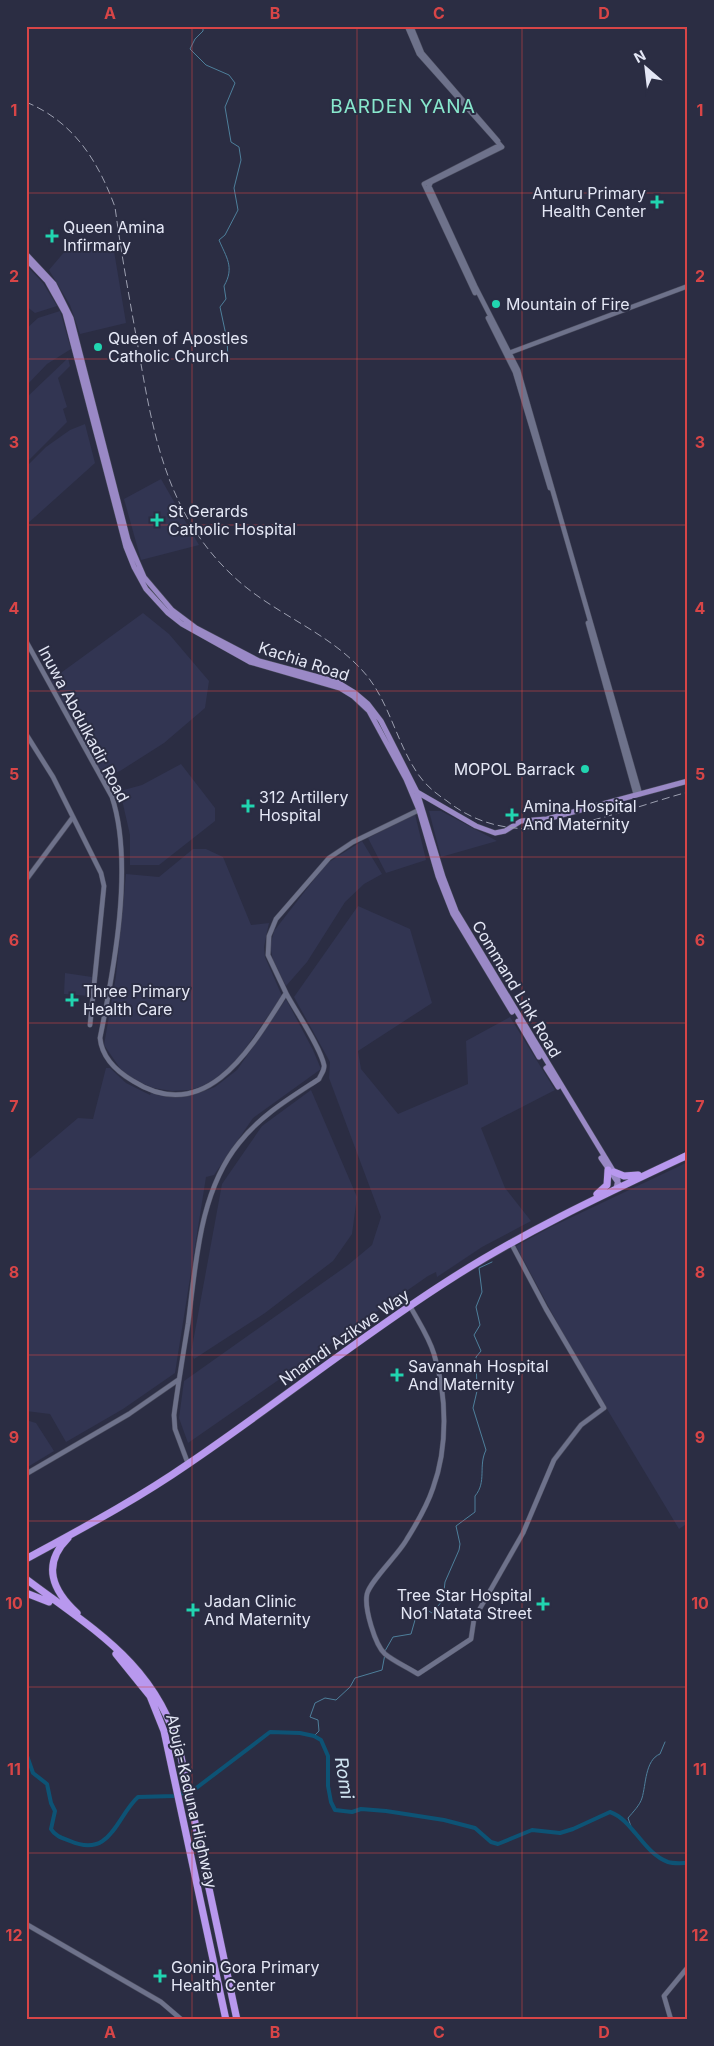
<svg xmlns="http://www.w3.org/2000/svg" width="714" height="2046" font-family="Inter,sans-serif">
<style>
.built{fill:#323552}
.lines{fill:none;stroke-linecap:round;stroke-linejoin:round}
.stream{stroke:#4e7f9b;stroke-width:1}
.river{stroke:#0d5375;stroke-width:4}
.secondary-casing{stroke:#4a4c5e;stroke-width:5.5}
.primary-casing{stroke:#4a4c5e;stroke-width:6}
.highway-casing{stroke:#4a4c5e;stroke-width:8}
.secondary{stroke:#6e728b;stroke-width:4.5}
.primary{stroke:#9a89c6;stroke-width:5}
.highway{stroke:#b898ee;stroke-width:7}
.rail{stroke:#9c9fb0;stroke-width:1;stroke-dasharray:8 4;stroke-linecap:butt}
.grid{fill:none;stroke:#d84547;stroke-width:1;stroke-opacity:0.55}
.poi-dot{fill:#21d5b0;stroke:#2b2d43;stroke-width:2}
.labels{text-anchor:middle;stroke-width:4;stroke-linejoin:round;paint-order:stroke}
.poi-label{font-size:16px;fill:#e4e7f5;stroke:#2b2d43;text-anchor:start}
.street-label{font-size:16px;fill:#e4e7f5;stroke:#2b2d43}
.water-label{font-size:18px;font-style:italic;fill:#d2e6f3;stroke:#2b2d43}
.quarter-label{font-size:19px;letter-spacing:1px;fill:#88e8cd;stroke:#2b2d43}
.neatline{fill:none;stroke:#d84547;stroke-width:2}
.grid-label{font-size:16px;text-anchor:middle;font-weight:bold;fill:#d84547}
</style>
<rect width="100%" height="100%" fill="#2b2d43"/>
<!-- built -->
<path class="built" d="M71,244H83L114,251L126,323L80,334L70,305L49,270Z
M26,265L43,283L57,306L35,313L26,306Z
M60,311L71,349L47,364L26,386V329L38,318Z
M68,358L70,366L58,378L67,407L63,409L67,422L26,463V398Z
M85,424L95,463L26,525V467L46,447L70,430Z
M161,479L199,545L141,560L124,499Z
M143,613L169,634L209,681L205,708L164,743L120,771L100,778L47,683Z
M181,764L215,808V821L159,865H130V835L120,791L142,785Z
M429,811H441L497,841L441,857Z
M415,814L426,860L386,873L368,838Z
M362,841L382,874L364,884L345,902L307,962L286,986L273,960L270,946L274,931L326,864Z
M193,849H206L223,857L251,925L269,923L264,947L265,957L282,996L231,1069L205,1086L189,1090L172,1091L153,1088L136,1081L122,1071L104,1045L116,976L126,874L159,877Z
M358,906L410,929L432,1003L358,1051L361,1069L398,1114L468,1084L466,1041L510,1017L555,1090L481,1128L505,1188L531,1221L482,1247L437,1277L436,1272L428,1276L188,1443L179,1418L184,1381L348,1265L372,1245L381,1217L329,1078L330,1062L294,997Z
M65,973L92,977L90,996L64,994Z
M286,999L313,1050L321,1069L253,1118L214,1175L206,1177L175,1373L123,1409L66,1442L50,1414L26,1411V1162L78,1118L93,1119L106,1068H110L126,1083L150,1095L151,1093L173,1097L199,1093L215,1087L237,1070Z
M311,1090L357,1197L352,1234L333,1261L265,1313L194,1359L191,1353L222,1184L262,1126Z
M688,1162V1523L679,1529L574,1354L516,1246L551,1227Z
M26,1420L36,1423L54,1451L26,1468Z"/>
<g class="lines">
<!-- stream -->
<path class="stream" d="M203,26V31L195,39L190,49L206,65L229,75L235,83L225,107L231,142L239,147L241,160L234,188L238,210L225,235L219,240C226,257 235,267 224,286L226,299L220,307L227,340L228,358
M684,26L688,37
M385,1651L393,1637L411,1634L415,1620L424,1608L432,1613L443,1600L445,1582L459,1550L460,1544L456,1526L475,1512V1496C487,1482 478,1466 486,1450L473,1408L477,1391L476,1357L481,1351L474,1335L480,1325L476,1307L482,1292L479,1268L492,1262
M314,1736L319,1731L318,1720L310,1717L315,1703L325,1698L336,1700L350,1687L355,1678L382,1670L385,1654
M633,1832L628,1818C633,1812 640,1805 642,1798C646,1785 645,1760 660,1754L665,1742"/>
<!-- river -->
<path class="river" d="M26,1753L33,1773L47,1784L51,1803L55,1811L51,1829C55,1836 62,1838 70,1841C111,1859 116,1817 138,1797L174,1796L195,1789L270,1732L300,1733L314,1736L321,1740L328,1756V1786L331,1802L335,1810L352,1812L361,1809L386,1811L444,1820L475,1828L491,1842L498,1844L532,1830L560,1833L573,1829L610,1812C633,1820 643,1853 668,1862C674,1864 682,1863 688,1863"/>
<!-- secondary casing -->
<g class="secondary-casing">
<path id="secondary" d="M407,26L419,54L502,147L431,182L429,186L475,286L518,370L640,794
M411,26L422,53L498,141
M475,293L424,184L500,145
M488,318L515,372L550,488
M509,353L688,286
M588,623L636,795
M26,641L112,797C134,864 114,969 100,1038C102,1058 116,1071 133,1081C207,1128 253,1045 286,993L268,955L269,936L276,919L329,858L353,842L419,810
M26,734L53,777L101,873L104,886L90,1025
M26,880L73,817
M410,1306C418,1321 429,1337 434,1354C447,1395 448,1447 433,1488C427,1506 417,1523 407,1539C399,1554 370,1581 367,1594C364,1608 375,1645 385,1654C395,1662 407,1667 418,1674L471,1639L474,1619L523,1533L554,1460L581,1425L604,1408L546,1309L511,1243
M187,1461L175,1429L174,1415C178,1385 183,1355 188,1324C196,1264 199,1192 239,1143C261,1115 290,1098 319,1079C321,1074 325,1070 324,1065C320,1046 296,1012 286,993
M26,1474L129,1414L178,1380
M26,1924L161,2002L182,2020
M671,2020L664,1996L688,1967"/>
</g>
<!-- primary casing -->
<g class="primary-casing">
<path id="primary" d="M26,254L54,284L71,318L128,540L144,577L172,610L196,628L259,661L337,682L355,693L368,704L381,721L417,792L443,877L456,911L614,1172L618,1180L616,1188
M26,259L47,281L65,313L126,547L134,567L146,589L168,613L182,624L250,662L340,688L353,696L369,711L406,779L419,810L438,876L453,914L512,1012
M417,792L476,826L495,833L505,831L521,821L547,819L688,781
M518,1021L539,1057
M546,1068L558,1087
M601,1158L619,1184"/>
</g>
<!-- highway casing -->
<g class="highway-casing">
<path id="highway" d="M614,1172L624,1176L638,1175
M597,1194L607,1185L608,1170
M68,1538C41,1565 53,1591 77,1613
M26,1559C81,1529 136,1500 188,1464C275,1405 357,1339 446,1282C523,1232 605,1194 688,1155
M26,1579C94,1630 157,1665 180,1752L237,2020
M26,1593L49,1602
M116,1654L150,1696L164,1731L226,2020"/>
</g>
<!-- secondary -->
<use href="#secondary" class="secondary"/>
<!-- primary -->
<use href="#primary" class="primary"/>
<!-- highway -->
<use href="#highway" class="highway"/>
<!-- rail -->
<path class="rail" d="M26,102C74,122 98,161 115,207C121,252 129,296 137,341C152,427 164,511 232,575C270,612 325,630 361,669C388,697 395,739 416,771C424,784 435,793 447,801C519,858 610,813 688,792"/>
</g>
<!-- grid -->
<path class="grid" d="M192,26V2020M357,26V2020M522,26V2020M26,193H688M26,359H688M26,525H688M26,691H688M26,857H688M26,1023H688M26,1189H688M26,1355H688M26,1521H688M26,1687H688M26,1853H688"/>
<!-- markers -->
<g class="poi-dot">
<path d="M654.5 194.5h5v5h5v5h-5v5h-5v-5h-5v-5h5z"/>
<path d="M49.5 228.5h5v5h5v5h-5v5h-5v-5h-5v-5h5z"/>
<circle cx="496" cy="304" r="5"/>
<circle cx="98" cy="347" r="5"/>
<path d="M154.5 512.5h5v5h5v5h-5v5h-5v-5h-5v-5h5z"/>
<circle cx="585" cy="769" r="5"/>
<path d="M245.5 798.5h5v5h5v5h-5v5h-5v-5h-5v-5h5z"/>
<path d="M509.5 807.5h5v5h5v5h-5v5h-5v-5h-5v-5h5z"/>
<path d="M69.5 992.5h5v5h5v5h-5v5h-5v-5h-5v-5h5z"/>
<path d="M394.5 1367.5h5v5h5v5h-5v5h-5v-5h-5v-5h5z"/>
<path d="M540.5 1596.5h5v5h5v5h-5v5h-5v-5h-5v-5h5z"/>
<path d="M190.5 1602.5h5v5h5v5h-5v5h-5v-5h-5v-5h5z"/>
<path d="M157.5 1968.5h5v5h5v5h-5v5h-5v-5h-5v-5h5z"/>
</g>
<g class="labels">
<!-- poi labels -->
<g class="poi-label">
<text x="646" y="199" text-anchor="end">Anturu Primary<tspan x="646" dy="18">Health Center</tspan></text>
<text x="63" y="233">Queen Amina<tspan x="63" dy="18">Infirmary</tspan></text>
<text x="506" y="310">Mountain of Fire</text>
<text x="108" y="344">Queen of Apostles<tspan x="108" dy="18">Catholic Church</tspan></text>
<text x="168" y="517">St Gerards<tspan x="168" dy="18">Catholic Hospital</tspan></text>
<text x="575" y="775" text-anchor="end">MOPOL Barrack</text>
<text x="259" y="803">312 Artillery<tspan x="259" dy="18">Hospital</tspan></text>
<text x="523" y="812">Amina Hospital<tspan x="523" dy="18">And Maternity</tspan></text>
<text x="83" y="997">Three Primary<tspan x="83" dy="18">Health Care</tspan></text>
<text x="408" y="1372">Savannah Hospital<tspan x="408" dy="18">And Maternity</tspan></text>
<text x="532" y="1601" text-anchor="end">Tree Star Hospital<tspan x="532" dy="18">No1 Natata Street</tspan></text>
<text x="204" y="1607">Jadan Clinic<tspan x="204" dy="18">And Maternity</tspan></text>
<text x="171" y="1973">Gonin Gora Primary<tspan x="171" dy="18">Health Center</tspan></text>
</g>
<!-- street labels -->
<g class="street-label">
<text transform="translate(304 661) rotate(18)" y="6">Kachia Road</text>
<text transform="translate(84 724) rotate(62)" y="6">Inuwa Abdulkadir Road</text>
<text transform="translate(517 989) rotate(59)" y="6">Command Link Road</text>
<text transform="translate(344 1337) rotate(-35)" y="6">Nnamdi Azikwe Way</text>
<text transform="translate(192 1801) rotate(77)" y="6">Abuja-Kaduna Highway</text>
</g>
<!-- water labels -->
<g class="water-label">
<text transform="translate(344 1778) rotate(81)" y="6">Romi</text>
</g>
<!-- quarter labels -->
<g class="quarter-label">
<text x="403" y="113">BARDEN YANA</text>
</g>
</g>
<!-- border -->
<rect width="714" height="2046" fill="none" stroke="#2b2d43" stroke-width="55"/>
<!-- north arrow -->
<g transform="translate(646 68) rotate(332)" stroke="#2b2d43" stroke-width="4" paint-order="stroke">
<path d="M0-4L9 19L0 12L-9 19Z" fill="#e4e7f5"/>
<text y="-8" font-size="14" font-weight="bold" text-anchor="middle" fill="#e4e7f5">N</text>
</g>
<rect x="28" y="28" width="658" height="1990" class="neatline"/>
<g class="grid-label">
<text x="110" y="19">A</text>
<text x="275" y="19">B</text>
<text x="439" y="19">C</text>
<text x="604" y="19">D</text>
<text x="14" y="116">1</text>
<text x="700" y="116">1</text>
<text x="14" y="282">2</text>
<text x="700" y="282">2</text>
<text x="14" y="448">3</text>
<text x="700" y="448">3</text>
<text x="14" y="614">4</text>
<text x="700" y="614">4</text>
<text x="14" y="780">5</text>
<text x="700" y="780">5</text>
<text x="14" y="946">6</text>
<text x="700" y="946">6</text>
<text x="14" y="1112">7</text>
<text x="700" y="1112">7</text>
<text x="14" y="1278">8</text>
<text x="700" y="1278">8</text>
<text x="14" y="1443">9</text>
<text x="700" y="1443">9</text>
<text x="14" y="1609">10</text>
<text x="700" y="1609">10</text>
<text x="14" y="1775">11</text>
<text x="700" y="1775">11</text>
<text x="14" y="1941">12</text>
<text x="700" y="1941">12</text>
<text x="110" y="2038">A</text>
<text x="275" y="2038">B</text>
<text x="439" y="2038">C</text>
<text x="604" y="2038">D</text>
</g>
</svg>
